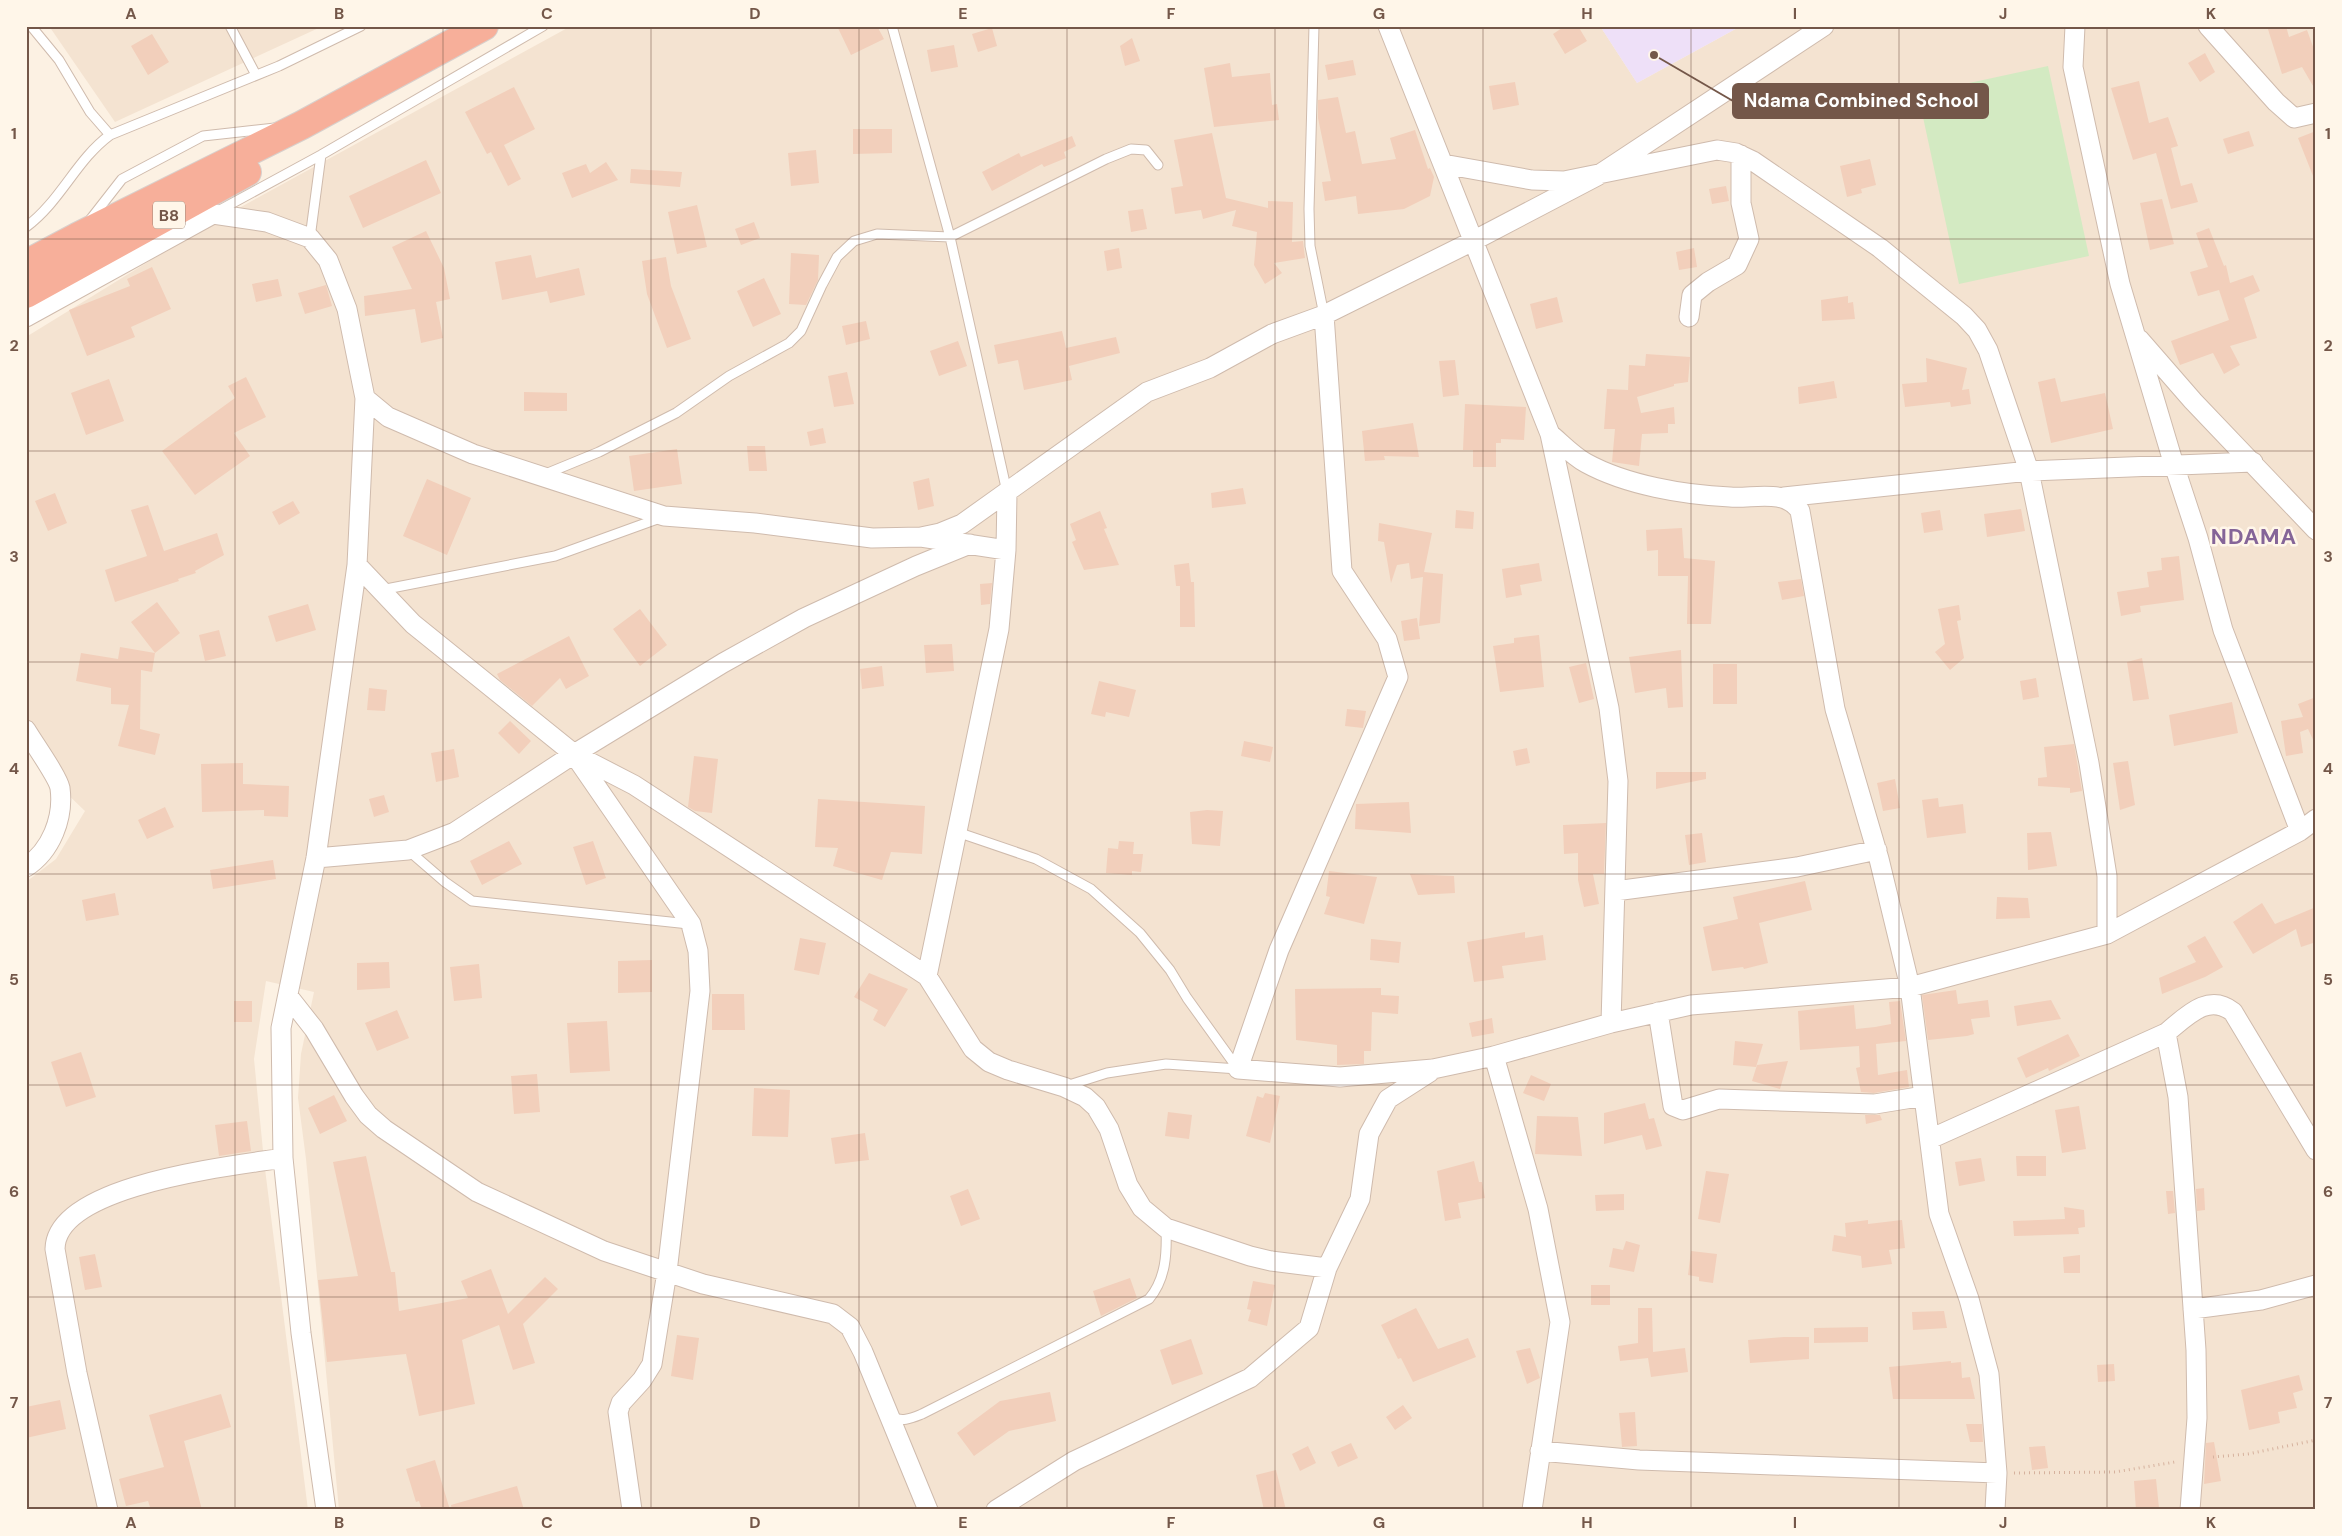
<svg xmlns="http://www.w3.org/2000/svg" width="2342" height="1536" font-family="'DM Sans',sans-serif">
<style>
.residential{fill:#f4e3d1}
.education{fill:#eee0f8}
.green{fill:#d3eac2}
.building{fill:#f2cfbb}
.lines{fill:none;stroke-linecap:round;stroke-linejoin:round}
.lane-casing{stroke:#cfbbad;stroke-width:11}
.street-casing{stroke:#cfbbad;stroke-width:21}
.highway-casing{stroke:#d8d0cc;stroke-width:30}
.path{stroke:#d6b29e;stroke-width:3;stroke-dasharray:1 4;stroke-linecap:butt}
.lane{stroke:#fff;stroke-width:9}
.street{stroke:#fff;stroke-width:19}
.highway{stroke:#f7af9a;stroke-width:28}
.grid{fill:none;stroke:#745749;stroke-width:1;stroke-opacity:0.55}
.labels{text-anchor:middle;stroke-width:5;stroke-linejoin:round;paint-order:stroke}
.shield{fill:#fff6e9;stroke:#9e8779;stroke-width:1}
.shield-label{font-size:16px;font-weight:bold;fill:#745749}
.district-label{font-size:22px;font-weight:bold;letter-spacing:1px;fill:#856598;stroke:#fff6e9}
.leader{fill:none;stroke:#745749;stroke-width:2}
.callout-dot{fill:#745749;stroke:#fff6e9;stroke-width:2}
.callout{fill:#745749;stroke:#745749;stroke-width:2}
.callout-label{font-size:19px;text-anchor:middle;font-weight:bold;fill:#fff}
.neatline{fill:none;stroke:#745749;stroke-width:2}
.grid-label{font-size:16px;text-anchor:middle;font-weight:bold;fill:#745749}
</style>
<rect width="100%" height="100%" fill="#fcf1e3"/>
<!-- residential -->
<path class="residential" d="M49,26H323L115,122Z
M571,26H1600L1637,83L1741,26H2316V1510H339L306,1159L298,1098L301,1054L314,992L266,981L254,1059L264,1161L308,1510H26V882L56,859L85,811L60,787L26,732V337L208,225Z"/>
<!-- education -->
<path class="education" d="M1600,26H1741L1637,83Z"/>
<!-- green -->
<path class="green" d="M2048,66L2089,256L1959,284L1918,94Z"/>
<!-- building -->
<path class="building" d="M837,26H877L884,39L851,55Z
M1565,26H1578L1587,41L1565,54L1553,34Z
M2267,26H2286L2289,37L2307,30L2316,55V91L2302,67L2282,74Z
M992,28L997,46L978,52L972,34Z
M152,34L169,62L148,75L131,46Z
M1132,38L1140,61L1125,66L1120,46Z
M954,45L958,67L931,72L927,50Z
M2205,53L2215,72L2200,82L2188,63Z
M1353,60L1356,75L1328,80L1325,65Z
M1230,63L1232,77L1270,73L1272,105L1277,104L1279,120L1214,127L1204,68Z
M2139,81L2149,123L2168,117L2178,146L2171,148L2181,186L2192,183L2198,202L2171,209L2156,153L2133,160L2111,88Z
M1515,82L1519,105L1493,110L1489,86Z
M514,87L535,129L504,145L521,179L508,186L491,152L487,154L465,112Z
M1338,97L1346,133L1355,131L1362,164L1396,159L1390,138L1415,130L1428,169L1430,168L1434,177L1430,196L1404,209L1358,214L1356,196L1325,201L1322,182L1331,181L1318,118V100Z
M853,129H892V153L853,154Z
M2249,131L2254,146L2228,154L2223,139Z
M2316,131V181H2315L2298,138Z
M1212,133L1226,198L1268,208V201L1293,202L1292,242L1303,241L1305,258L1274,263L1282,273L1265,284L1254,265L1257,232L1232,226L1236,210L1203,219L1201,210L1175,214L1171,188L1183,186L1174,140Z
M1072,136L1076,146L1064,152L1066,158L1044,167L1042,164L992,191L982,172L1019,153L1021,157Z
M816,150L819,183L791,186L788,153Z
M1870,159L1876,185L1861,189L1862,193L1847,197L1840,166Z
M426,160L441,193L363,228L349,196Z
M606,162L618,180L572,198L562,173L586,164L590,173Z
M631,169L682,172L680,187L630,183Z
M1726,186L1729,201L1712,204L1709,189Z
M2162,199L2174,244L2150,250L2140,203Z
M697,205L707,247L677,254L668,212Z
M1143,209L1147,229L1131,232L1128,211Z
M754,222L760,238L741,245L735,229Z
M2209,228L2224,266L2226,265L2230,283L2253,275L2260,291L2244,298L2257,338L2230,346L2240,365L2224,374L2213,353L2180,365L2171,341L2229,320L2219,290L2198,296L2190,272L2208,267L2196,233Z
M426,231L444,268L450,299L436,302L443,338L421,343L415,309L365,316L364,296L412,289L392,247Z
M1119,248L1122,268L1107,271L1104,251Z
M1694,248L1697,267L1679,270L1676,252Z
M791,253L819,255L818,280L806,305L789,304Z
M531,255L536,278L579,268L585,295L550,303L547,291L502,300L495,262Z
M666,257L671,286L691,339L667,348L647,294L642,261Z
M152,267L171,309L131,327L135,337L87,356L69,310L130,286L127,279Z
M764,278L781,314L753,327L737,291Z
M278,279L282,296L256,302L252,284Z
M326,285L332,306L305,314L298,293Z
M1848,296V303L1853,302L1855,319L1822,321L1821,300Z
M1557,297L1563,322L1536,329L1530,304Z
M866,321L870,339L846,345L842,326Z
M1062,331L1066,348L1116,337L1120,353L1069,366L1072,380L1024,390L1018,360L998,364L994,345Z
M958,341L967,366L939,376L930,351Z
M1646,354L1690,357L1688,382L1674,384V386L1637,397L1641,413L1674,407L1675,424H1668V433L1642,434L1639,466L1612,462L1615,429H1604L1607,389L1628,390L1629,365L1645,366Z
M1926,358L1967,368L1962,390L1969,389L1971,404L1951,407L1950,402L1905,407L1902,384L1927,382Z
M1455,360L1459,395L1443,397L1439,361Z
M847,372L854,404L834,407L828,376Z
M246,377L266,417L234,433L250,456L195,495L162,451L235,398L228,386Z
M2055,378L2061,402L2105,393L2113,429L2051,443L2038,382Z
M109,379L124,421L86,435L71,393Z
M1834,381L1837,398L1799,404L1798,387Z
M524,392L567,393V411H524Z
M1465,404L1526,407L1524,440L1501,439V443H1496V467H1473V450H1463Z
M1413,423L1419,457L1384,456L1385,460L1365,461L1362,431Z
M823,428L826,443L810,446L807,432Z
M747,446H765L767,471H749Z
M677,449L682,484L634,491L629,456Z
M929,478L934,506L918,510L913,482Z
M427,479L471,498L447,555L403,536Z
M1243,488L1246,504L1212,508L1211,493Z
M55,493L67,523L48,531L35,501Z
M293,501L300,513L279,525L272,512Z
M148,505L164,551L217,533L224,555L195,571L196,573L178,579L179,581L115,602L105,570L147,556L131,510Z
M2021,509L2025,531L1987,537L1984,514Z
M1456,510L1474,512L1473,529L1455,528Z
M1940,510L1943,530L1924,533L1921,513Z
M1100,511L1107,528L1104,529L1119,565L1084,570L1072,542L1076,540L1070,524Z
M1379,523L1432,533L1424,572L1443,574L1440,623L1419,626L1423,577L1411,579L1409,563L1397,565L1391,583L1384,542L1378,541Z
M1682,528L1684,558L1715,561L1711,624H1687L1688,576H1658V550L1647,551L1646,530Z
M2179,556L2184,600L2140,606L2141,612L2121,616L2117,592L2149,587L2147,572L2162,570L2161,558Z
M1189,563L1191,582H1194L1195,627H1180V586H1176L1174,565Z
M1539,563L1542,581L1520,585L1522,595L1506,598L1502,569Z
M1801,579L1804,596L1782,600L1778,582Z
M992,583L990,604L981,605L980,584Z
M157,602L180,633L155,653L131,622Z
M308,604L316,630L276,642L268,616Z
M1959,605L1961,620L1957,621L1964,658L1950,670L1935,652L1945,644L1938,609Z
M640,609L667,645L640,666L613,629Z
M1417,618L1420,639L1404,641L1401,621Z
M219,630L226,656L205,661L199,635Z
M1539,635L1544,687L1500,692L1493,646L1514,643V638Z
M569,636L589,676L566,689L560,678L532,706L500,680L497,674Z
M952,644L954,671L926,673L924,645Z
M120,647L155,653L152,672L141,670L140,729L160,734L155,755L118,746L129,705L111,704V688L76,681L81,653L118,659Z
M1681,650L1683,707L1668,708L1666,688L1635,693L1629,657Z
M2142,658L2149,699L2133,701L2127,662Z
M1586,663L1594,699L1579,703L1569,667Z
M1713,664H1737V704H1713Z
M882,666L884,686L862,689L860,669Z
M2036,678L2039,697L2023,700L2020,681Z
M1099,681L1136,690L1129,717L1106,712L1105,717L1091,714Z
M369,688L387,690L385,711L367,710Z
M2316,697V746L2308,729L2300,732L2303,753L2286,756L2281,721L2303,717L2298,704Z
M2232,702L2238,733L2174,746L2169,715Z
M1347,709L1366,711L1363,728L1345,726Z
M510,721L531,741L519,754L498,733Z
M1244,741L1273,747L1270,762L1241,756Z
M2074,744L2082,791L2070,793V788L2038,786V778L2047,777L2044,747Z
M1527,748L1530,763L1516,766L1513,751Z
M454,749L459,777L436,782L431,753Z
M694,756L718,759L712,813L695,811L688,807Z
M2128,761L2135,805L2120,810L2113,763Z
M243,763V784L289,786L288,817L264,816V810L202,812L201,764Z
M1656,772H1706V779L1656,789Z
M1895,779L1900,808L1883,811L1877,783Z
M384,795L389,812L374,817L369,799Z
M1938,798L1939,807L1963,804L1966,833L1927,838L1922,800Z
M818,799L925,806L922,854L891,852L882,880L833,866L838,848L815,847Z
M1409,802L1411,833L1355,829L1356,804Z
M165,807L174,827L147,839L138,820Z
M1207,810L1223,811L1220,846L1192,844L1190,812Z
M1606,823L1604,874H1593L1599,904L1584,907L1578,880V853L1564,854L1563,825Z
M2051,832L2057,866L2028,870L2027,833Z
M1702,833L1706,862L1689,865L1685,835Z
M509,841L522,864L482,885L470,861Z
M593,841L606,878L586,885L573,847Z
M1119,841L1134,842L1133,854H1143L1141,872L1132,871V875L1106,873L1108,848L1118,849Z
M273,860L276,879L213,889L210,870Z
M1329,871L1377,877L1364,924L1324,914L1330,897L1326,896Z
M1410,874L1454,876L1455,893L1418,895Z
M1805,881L1812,910L1759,923L1768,963L1744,969L1743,967L1712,971L1703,927L1738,919L1733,897Z
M115,893L119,915L86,921L82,900Z
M1997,897L2028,898L2030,918L1996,919Z
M2262,903L2275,924L2316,907V942L2301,947L2296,929L2253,954L2233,922Z
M1525,932V938L1543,935L1546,960L1502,966L1504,978L1474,982L1467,942Z
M2205,936L2223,967L2205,977L2162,994L2159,978L2196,962L2187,946Z
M800,938L826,943L819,975L794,970Z
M1371,939L1401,942L1399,963L1370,960Z
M652,960V992L618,993V961Z
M389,962L390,988L357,990V963Z
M479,964L482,998L454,1001L450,967Z
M869,973L908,989L885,1027L873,1020L878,1010L854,997Z
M1381,988V995L1399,996L1398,1014L1372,1012L1371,1051H1364V1064L1337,1065V1045L1296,1040L1295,989Z
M1956,990L1958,1004L1988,1000L1990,1017L1971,1019L1974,1034L1967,1036L1928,1040L1922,995Z
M712,994H744L745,1030H712Z
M2051,1000L2061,1019L2017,1026L2014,1006Z
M234,1001H252V1022H234Z
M1900,1001L1906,1041L1876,1044L1878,1075L1907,1070L1909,1087L1874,1093L1861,1092L1856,1068L1860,1067L1859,1046L1800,1050L1798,1011L1854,1005L1856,1029L1875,1027L1891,1024L1889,1002Z
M397,1010L409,1038L377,1051L365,1023Z
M1492,1018L1494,1033L1472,1037L1469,1023Z
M607,1021L610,1071L570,1073L567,1023Z
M2068,1034L2080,1056L2049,1071L2048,1068L2026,1078L2017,1058Z
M1735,1041L1763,1044L1756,1067L1733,1065Z
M81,1052L96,1097L66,1107L51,1062Z
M1788,1061L1780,1089L1752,1081L1757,1065Z
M537,1074L540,1112L514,1114L511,1076Z
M1531,1075L1551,1084L1544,1101L1523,1093Z
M754,1088L790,1090L788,1137L752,1136Z
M1265,1093L1280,1096L1270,1143L1246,1136L1257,1096L1263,1098Z
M334,1095L347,1121L320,1134L308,1108Z
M1645,1103L1649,1119L1654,1118L1662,1146L1646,1150L1642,1135L1604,1144V1113Z
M2079,1106L2086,1149L2062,1153L2055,1110Z
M1168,1112L1192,1115L1189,1139L1165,1136Z
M1865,1115H1880L1882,1120L1866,1124Z
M1537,1116L1578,1117L1582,1156L1535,1154Z
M247,1121L251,1151L219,1156L215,1125Z
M865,1133L869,1160L835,1164L831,1138Z
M366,1156L391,1272H395L399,1311L468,1298L461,1281L491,1269L508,1314L545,1277L558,1289L523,1324L535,1363L513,1370L499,1325L462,1340L475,1404L419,1416L406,1354L327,1362L318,1280L358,1276L333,1162Z
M2016,1156H2046V1176H2017Z
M1981,1158L1985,1181L1959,1186L1955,1162Z
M1474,1161L1479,1182H1482L1485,1198L1458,1203L1461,1218L1445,1221L1437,1171Z
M1706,1171L1729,1174L1720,1223L1698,1219Z
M2204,1188L2205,1210L2197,1211L2196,1189Z
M968,1189L980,1219L961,1226L950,1196Z
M2166,1191H2173L2175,1213L2168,1214Z
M1624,1194V1210L1596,1211L1595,1195Z
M2064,1207L2084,1210L2085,1227L2078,1228L2079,1234L2014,1236L2013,1221L2065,1219Z
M1868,1220V1224L1902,1220L1905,1248L1889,1250L1892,1264L1862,1268L1861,1256L1832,1251L1834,1235L1846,1237L1845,1223Z
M1626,1241L1640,1245L1634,1272L1609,1267L1613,1248L1623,1250Z
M1691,1251L1717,1254L1713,1283L1699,1281V1277L1688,1275Z
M95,1254L102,1287L85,1290L79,1257Z
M2080,1255V1273H2064L2063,1257Z
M1130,1278L1137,1298L1101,1316L1093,1291Z
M1253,1281L1275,1285L1267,1326L1248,1321L1251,1310L1247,1309Z
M1591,1285H1610V1305H1591Z
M1416,1308L1438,1349L1468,1338L1476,1357L1413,1382L1401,1358L1398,1359L1381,1325Z
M1638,1308H1652L1653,1352L1685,1348L1688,1372L1651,1377L1648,1358L1620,1361L1618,1346L1638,1343Z
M1944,1311L1947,1328L1913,1330L1912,1312Z
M1868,1327V1342L1814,1343V1328Z
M677,1335L699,1338L693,1380L671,1376Z
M1784,1337H1809V1359L1750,1363L1748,1340Z
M1191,1339L1203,1374L1172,1385L1160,1350Z
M1530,1348L1540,1378L1527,1384L1516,1351Z
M1951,1361V1363L1961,1362L1962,1378L1970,1377L1975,1399H1893L1889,1367Z
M2114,1364L2115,1381L2098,1382L2097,1365Z
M2299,1375L2303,1390L2293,1393L2297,1408L2278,1412L2280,1423L2249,1430L2241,1390Z
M1050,1392L1056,1421L1009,1431L974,1456L957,1433L1000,1401Z
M221,1394L231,1427L184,1441L202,1510H151L148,1501L126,1506L119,1479L164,1467L149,1415Z
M60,1400L66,1429L26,1438V1407Z
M1403,1405L1412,1418L1395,1430L1386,1417Z
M1635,1412L1637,1446L1622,1447L1619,1413Z
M1966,1424H1982L1983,1442H1970Z
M2214,1442L2221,1481L2204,1484L2206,1443Z
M1351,1443L1358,1458L1338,1467L1331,1452Z
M1308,1446L1316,1463L1300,1471L1292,1454Z
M2045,1446L2048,1468L2032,1470L2029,1447Z
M435,1460L450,1510H422L419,1501L416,1502L406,1469Z
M1276,1470L1286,1510H1264L1256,1475Z
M2156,1479L2159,1508L2136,1510L2134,1481Z
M517,1486L524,1510H452L451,1505Z"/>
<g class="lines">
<!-- lane casing -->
<g class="lane-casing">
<path id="lane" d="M31,26L59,60L90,112L110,135
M230,26L256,75
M892,26L950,237L1007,492
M1314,26L1309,209L1310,246L1324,315
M218,211L321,155L543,26
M90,220L122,179L203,136L275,128
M26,227C61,201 76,160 110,135L279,66L361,26
M310,238L321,155
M543,475L599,452L676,413L729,376L789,343L801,331L822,285L837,257L854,241L877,234L950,237L1106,159L1131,149L1146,150L1158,165
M381,590L555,556L660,518
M957,832L1036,859L1091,889L1140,933L1170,970L1187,998L1238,1069
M408,850L445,882L472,901L689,924
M1066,1086L1107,1073L1166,1064L1238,1069
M892,1416C901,1423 912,1418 922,1414L1149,1299C1166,1279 1167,1253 1166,1228"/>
</g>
<!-- street casing -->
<g class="street-casing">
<path id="street" d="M1388,26L1550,434L1609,708L1618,781L1611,1023
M2075,26L2073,67L2120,284L2174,465L2198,538L2223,630L2300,831
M2208,26L2276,102L2294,118L2316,113
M1443,164L1532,180L1564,181L1717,150L1736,153L1753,161L1880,248L1964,316L1977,330L1988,350L2029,471L2089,763L2107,876V934
M1324,315L1342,571L1387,639L1398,677L1279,950L1238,1069L1340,1077L1433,1069L1494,1056L1611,1023L1691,1005L1910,987L2107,934L2300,831L2316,819
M26,317L213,214L267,222L310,238L328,260L347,309L365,398L357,565L316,858L281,1028L283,1158L301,1333L326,1510
M1689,317L1692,295L1708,282L1737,265L1749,239L1741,203V155
M2139,339L2193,401L2316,530
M365,398L388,417L473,454L664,516L755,523L872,538L921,537L1006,550
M1550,434C1561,443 1573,456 1586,463C1626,485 1684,495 1730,497C1753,499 1785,488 1800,511L1835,709L1879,859L1910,987L1939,1214L1969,1299L1989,1374L1997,1473L1995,1510
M1784,497L2029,471L2253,462
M921,537L940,533L962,524L1147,392L1210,368L1272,334L1324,315L1473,241L1597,176L1824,26
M357,565L413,624L574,754L634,785L927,976L973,1049L989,1062L1008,1070L1064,1087L1085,1097L1096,1107L1109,1129L1128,1185L1142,1208L1166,1228L1250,1256L1271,1261L1327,1268
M26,730C33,742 58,777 60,788C64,818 51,851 26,867
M576,757L691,924L698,951L700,991L667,1272L652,1364L642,1380L621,1403L618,1412L632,1510
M316,858L408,850L455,832L574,754L723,663L804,618L916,566L970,544
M1615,891L1797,867L1877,850
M927,976L999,629L1006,550L1007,493
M288,996L314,1029L354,1096L368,1115L384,1129L477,1192L604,1251L703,1284L833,1314L850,1327L863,1352L928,1510
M1658,1012L1673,1106L1683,1110L1719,1099L1875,1104L1924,1096
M2166,1033L2178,1097L2196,1350L2197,1418L2190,1510
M1494,1056L1538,1209L1560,1322L1532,1510
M1930,1139L2166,1033C2186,1017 2208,992 2233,1012L2316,1150
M2193,1309L2261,1300L2316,1285
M1540,1451L1639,1460L1997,1473
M108,1510L77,1373L55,1249C56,1184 234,1166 283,1158
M996,1510L1074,1461L1250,1378L1309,1328L1327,1268L1360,1199L1369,1134L1388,1099L1430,1072"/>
</g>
<!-- highway casing -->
<g class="highway-casing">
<path id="highway" d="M26,264L77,237L302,125L484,26
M26,294L247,172"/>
</g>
<!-- path -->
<path class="path" d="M2213,1457L2248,1454L2316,1440
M2014,1473L2115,1472L2175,1462"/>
<!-- lane -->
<use href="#lane" class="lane"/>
<!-- street -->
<use href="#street" class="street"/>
<!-- highway -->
<use href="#highway" class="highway"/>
</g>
<!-- grid -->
<path class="grid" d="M235,26V1510M443,26V1510M651,26V1510M859,26V1510M1067,26V1510M1275,26V1510M1483,26V1510M1691,26V1510M1899,26V1510M2107,26V1510M26,239H2316M26,451H2316M26,662H2316M26,874H2316M26,1085H2316M26,1297H2316"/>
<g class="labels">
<!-- shield labels -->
<rect class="shield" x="153" y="201.5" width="32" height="27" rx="4"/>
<g class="shield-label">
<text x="169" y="221">B8</text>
</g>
<!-- district labels -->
<g class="district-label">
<text x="2254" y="544">NDAMA</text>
</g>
</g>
<!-- callouts -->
<path class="leader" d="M1654 55L1733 101"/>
<circle class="callout-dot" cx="1654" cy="55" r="5"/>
<rect class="callout" x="1733" y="84" width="255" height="34" rx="5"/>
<g class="callout-label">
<text x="1861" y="107">Ndama Combined School</text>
</g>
<!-- border -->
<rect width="2342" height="1536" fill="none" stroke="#fff6e9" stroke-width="55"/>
<rect x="28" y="28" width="2286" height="1480" class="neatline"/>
<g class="grid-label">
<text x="131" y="19">A</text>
<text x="339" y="19">B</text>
<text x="547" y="19">C</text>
<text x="755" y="19">D</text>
<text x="963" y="19">E</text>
<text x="1171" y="19">F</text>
<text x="1379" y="19">G</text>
<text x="1587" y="19">H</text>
<text x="1795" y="19">I</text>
<text x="2003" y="19">J</text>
<text x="2211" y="19">K</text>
<text x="14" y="139">1</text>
<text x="2328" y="139">1</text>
<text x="14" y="351">2</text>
<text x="2328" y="351">2</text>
<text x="14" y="562">3</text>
<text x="2328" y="562">3</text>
<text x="14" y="774">4</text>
<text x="2328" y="774">4</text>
<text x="14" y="985">5</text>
<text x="2328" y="985">5</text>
<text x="14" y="1197">6</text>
<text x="2328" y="1197">6</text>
<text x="14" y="1408">7</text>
<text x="2328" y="1408">7</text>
<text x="131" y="1528">A</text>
<text x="339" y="1528">B</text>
<text x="547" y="1528">C</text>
<text x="755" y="1528">D</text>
<text x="963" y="1528">E</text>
<text x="1171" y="1528">F</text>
<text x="1379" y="1528">G</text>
<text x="1587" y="1528">H</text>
<text x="1795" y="1528">I</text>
<text x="2003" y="1528">J</text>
<text x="2211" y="1528">K</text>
</g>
</svg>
